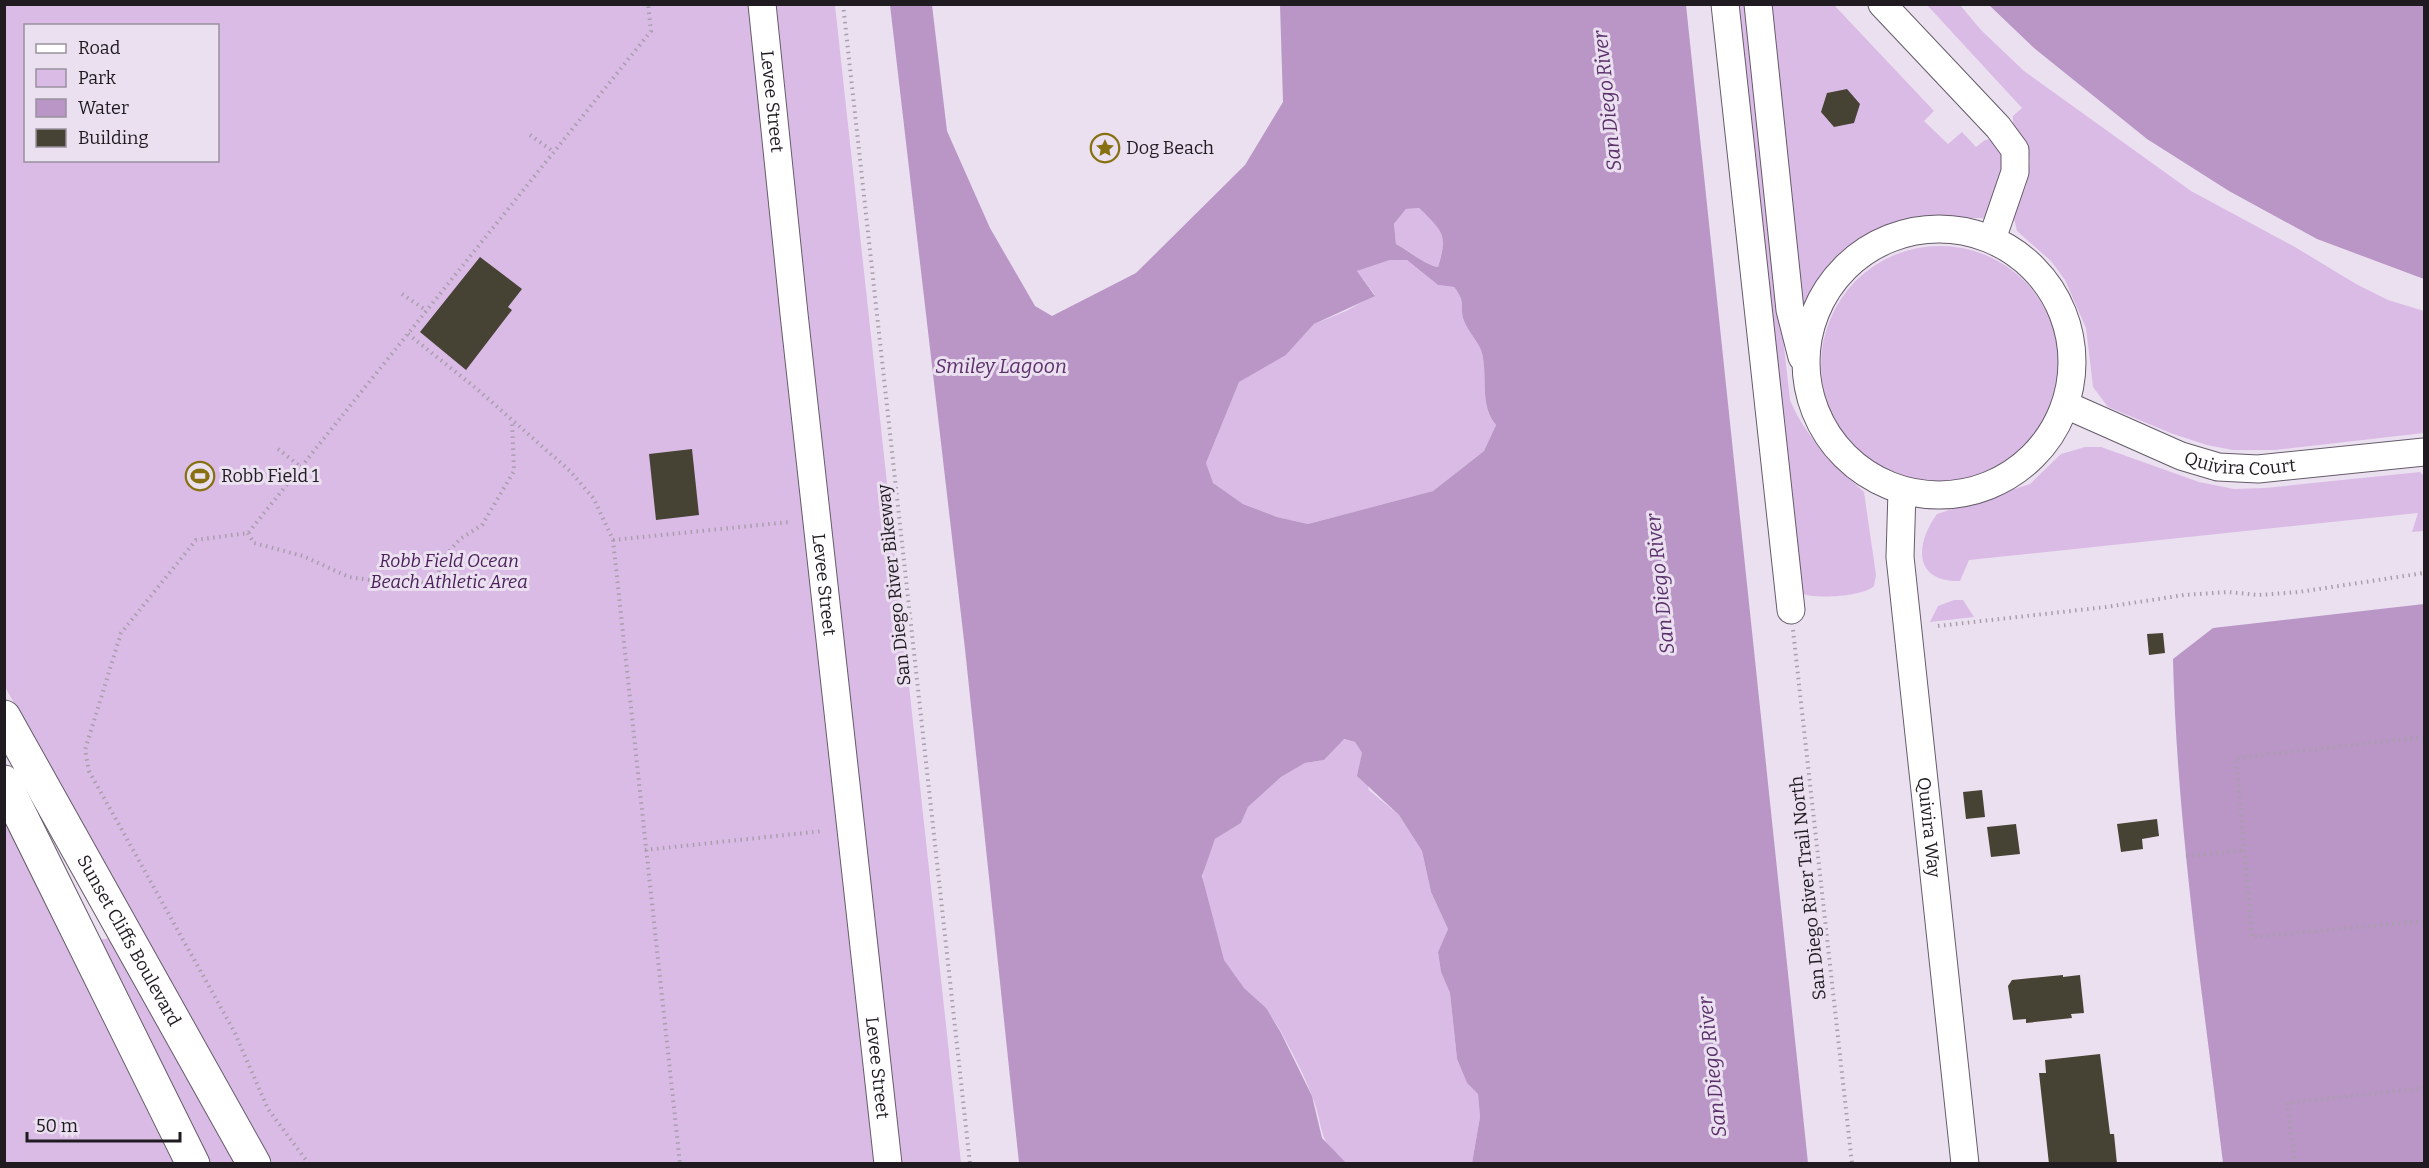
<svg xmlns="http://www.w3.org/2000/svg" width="2429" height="1168" font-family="Bitter,serif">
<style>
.green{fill:#dabbe6;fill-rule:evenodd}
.water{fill:#b996c6;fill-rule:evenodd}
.building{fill:#474334}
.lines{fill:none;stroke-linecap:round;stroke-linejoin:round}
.minor-casing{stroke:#655b69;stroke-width:29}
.major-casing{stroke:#655b69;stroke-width:35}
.path{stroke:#a89fab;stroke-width:4;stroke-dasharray:1.5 4.5;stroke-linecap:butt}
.minor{stroke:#fff;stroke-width:27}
.major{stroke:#fff;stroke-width:33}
.labels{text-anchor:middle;stroke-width:6;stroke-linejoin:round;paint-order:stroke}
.street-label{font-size:18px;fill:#1f1b20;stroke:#ebe0f0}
.poi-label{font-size:18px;fill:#1f1b20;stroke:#ebe0f0;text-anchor:start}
.park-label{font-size:18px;font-style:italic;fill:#4b205a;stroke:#ebe0f0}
.water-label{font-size:20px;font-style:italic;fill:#5a2f6a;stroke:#ebe0f0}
</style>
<rect width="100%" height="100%" fill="#ebe0f0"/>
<!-- green -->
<path class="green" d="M4,5H835L961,1163H273L5,687ZM26,26H218V160H26Z
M1730,5H1746L1790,400C1805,437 1835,465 1864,492L1876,575L1874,586C1863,597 1810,600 1798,592Z
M1769,5H1834L1934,111L1924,121L1948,144L1962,132L1976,147L1985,140L1991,139L2006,157L1987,219C1975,216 1967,220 1955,220C1944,220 1933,219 1923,220C1872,224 1831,262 1807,304L1803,305Z
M1927,5H1960L1981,30L2024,71L2191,191L2295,247L2356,284L2388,300L2424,311V433L2275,450H2233L2207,445L2173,434L2108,407L2093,387L2086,328L2065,280L2051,261L2017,231L2013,214L2026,186L2030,161L2028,152L2013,123V116L2022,108Z
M1419,208C1446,236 1448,231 1438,267C1429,267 1407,249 1396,244L1394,224L1406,209Z
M1821 365a119 119 0 1 1 238 0a119 119 0 1 1-238 0Z
M1390,260H1407L1438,285L1454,287C1467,303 1459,307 1464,321C1468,332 1479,342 1482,353C1488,377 1479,405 1496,425L1484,451L1433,491L1308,524L1277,517L1243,504L1212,483L1206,463L1239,381L1286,355L1314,324L1346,311L1375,295L1357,271Z
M2085,447H2101L2199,482L2234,489L2265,488L2420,472L2424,476V531L2412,532L2418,513L1969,560L1960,581C1913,582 1915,544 1937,514L2030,484L2061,454Z
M1954,600H1963L1974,617L1930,622L1938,606Z
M1343,739L1355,742L1362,753V763L1369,790L1399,815L1422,851L1431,892L1448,929L1438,952L1441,972L1450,993L1457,1059L1467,1083L1478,1094L1480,1117L1472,1163L1346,1164C1315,1138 1325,1128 1312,1096C1304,1074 1291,1051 1280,1030C1265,1003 1236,987 1223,959C1218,947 1201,884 1203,874C1205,862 1211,850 1215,839L1241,823L1248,807L1281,777L1305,763L1324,760Z
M4,821L173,1163H5Z
M112,936L242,1163H210L97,939H106Z"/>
<!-- water -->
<path class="water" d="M890,5H932L947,131L990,228L1035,306L1052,316L1136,273L1245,165L1283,102L1280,5H1686L1808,1163H1472L1480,1117L1478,1094L1467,1083L1457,1059L1450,993L1441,972L1438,952L1448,929L1431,892L1422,851L1399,815L1357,776L1362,753L1355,742L1344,739L1324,760L1305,763L1281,777L1248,807L1241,823L1215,839L1202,876L1224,960L1244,988L1266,1008L1280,1031L1312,1096L1322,1138L1346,1163H1019L965,649ZM1419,208C1444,233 1448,234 1438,267C1429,267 1406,249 1396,244L1394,224L1406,209ZM1390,260H1407L1438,285L1454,287C1467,303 1459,307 1464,321C1468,332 1479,342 1482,353C1488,378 1479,404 1496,425L1484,451L1433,491L1308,524L1277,517L1243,504L1213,483L1206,463L1239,382L1286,355L1314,324L1375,296L1357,271Z
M1989,5H2424V279L2317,239L2229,191L2147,139L2034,48Z
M2424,604V1163H2223C2203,996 2177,828 2173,659L2213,628Z"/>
<!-- building -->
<path class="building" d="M1847,89L1860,104L1854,123L1834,127L1821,112L1827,93Z
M480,257L522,289L508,307L512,310L466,370L420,332Z
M692,449L699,515L656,520L649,454Z
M2163,633L2165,653L2149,655L2147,634Z
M1982,790L1985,817L1966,819L1963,792Z
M2157,819L2159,836L2142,839L2143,849L2121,852L2117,824Z
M2016,824L2020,854L1991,857L1987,827Z
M2063,975V977L2080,975L2084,1013L2071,1014L2072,1018L2026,1023V1019L2013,1020L2008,986L2012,980Z
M2100,1054L2110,1134H2114L2117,1164H2049L2039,1073H2046L2045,1060Z"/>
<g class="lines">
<!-- minor casing -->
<g class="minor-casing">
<g id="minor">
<path id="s1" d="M762,4L794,314L888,1164"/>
<path d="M1725,4L1791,610"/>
<path d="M1758,4L1790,310L1802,357"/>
<path d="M1882,4L1998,127L2015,150V172L1992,239"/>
<circle cx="1939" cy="362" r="133"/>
<path id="s2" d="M2066,405L2181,456L2218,467L2258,469L2424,452"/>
<path id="s3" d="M1902,491L1900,557L1965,1164"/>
</g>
</g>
<!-- major casing -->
<g class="major-casing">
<g id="major">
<path id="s4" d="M4,717L254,1164"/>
<path d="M4,782L193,1164"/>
</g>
</g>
<!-- path -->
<path class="path" d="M843,4L970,1164
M530,135L554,152
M402,294L427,311
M408,334L477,389L570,471L594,499L613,540L680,1164
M278,449L301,467
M248,533L254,543L303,556L349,577L405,585L436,581L445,556L460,539L482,525L514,471L512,420
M613,540L789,522
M1938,626L2106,607L2184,595L2228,592L2259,595L2299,592L2424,573
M1793,630L1852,1164
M2424,737L2236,758L2252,937L2424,921
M645,850L823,831
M2186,856L2244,850
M309,1164L268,1109L235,1033L89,771L85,750L121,633L196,540L248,533L651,31L648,4
M2295,1164L2287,1103L2424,1088"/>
<!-- minor -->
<use href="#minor" class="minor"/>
<!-- major -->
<use href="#major" class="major"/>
</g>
<!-- icons -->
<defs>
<g id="sight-ring" transform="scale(1.5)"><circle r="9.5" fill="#ebe0f0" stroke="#867010" stroke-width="1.5"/><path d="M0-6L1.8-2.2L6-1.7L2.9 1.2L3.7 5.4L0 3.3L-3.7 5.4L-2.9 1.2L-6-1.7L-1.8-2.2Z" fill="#867010"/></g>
<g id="stadium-ring" transform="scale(1.5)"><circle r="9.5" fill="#ebe0f0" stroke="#867010" stroke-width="1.5"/><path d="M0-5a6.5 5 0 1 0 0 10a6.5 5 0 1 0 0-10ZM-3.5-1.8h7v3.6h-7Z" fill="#867010"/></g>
</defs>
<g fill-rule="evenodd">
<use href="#sight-ring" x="1105" y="148"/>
<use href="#stadium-ring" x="200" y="476"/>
</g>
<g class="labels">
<!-- street labels -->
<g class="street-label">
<text dy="6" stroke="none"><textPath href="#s1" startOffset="98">Levee Street</textPath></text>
<text dy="6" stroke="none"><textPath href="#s2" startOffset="186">Quivira Court</textPath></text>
<text dy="6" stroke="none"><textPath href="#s1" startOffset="584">Levee Street</textPath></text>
<text transform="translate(894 585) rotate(-96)" y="6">San Diego River Bikeway</text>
<text dy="6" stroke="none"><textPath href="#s3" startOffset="338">Quivira Way</textPath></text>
<text transform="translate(1808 888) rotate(-96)" y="6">San Diego River Trail North</text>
<text dy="6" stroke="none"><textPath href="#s4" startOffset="256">Sunset Cliffs Boulevard</textPath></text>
<text dy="6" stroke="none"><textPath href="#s1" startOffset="1070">Levee Street</textPath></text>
</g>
<!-- poi labels -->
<g class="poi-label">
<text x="1126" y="154">Dog Beach</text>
<text x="221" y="482">Robb Field 1</text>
</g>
<!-- park labels -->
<g class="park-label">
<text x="449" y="567">Robb Field Ocean<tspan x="449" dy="21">Beach Athletic Area</tspan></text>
</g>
<!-- water labels -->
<g class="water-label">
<text transform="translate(1607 101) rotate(-96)" y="7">San Diego River</text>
<text x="1001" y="373">Smiley Lagoon</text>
<text transform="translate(1660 584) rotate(-96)" y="7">San Diego River</text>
<text transform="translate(1712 1067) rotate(-96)" y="7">San Diego River</text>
</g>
</g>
<!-- border -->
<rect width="2429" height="1168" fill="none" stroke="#1f1b20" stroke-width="12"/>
<!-- legend -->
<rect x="24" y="24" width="195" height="138" fill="#ebe0f0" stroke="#99919d" stroke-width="1.5"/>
<rect x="36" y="44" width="30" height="9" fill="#ffffff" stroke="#99919d" stroke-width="1.5"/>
<text x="78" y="54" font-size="18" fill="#1f1b20">Road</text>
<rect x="36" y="69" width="30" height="18" fill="#dabbe6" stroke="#99919d" stroke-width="1.5"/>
<text x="78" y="84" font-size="18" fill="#1f1b20">Park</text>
<rect x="36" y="99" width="30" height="18" fill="#b996c6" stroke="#99919d" stroke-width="1.5"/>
<text x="78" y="114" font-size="18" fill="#1f1b20">Water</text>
<rect x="36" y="129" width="30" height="18" fill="#474334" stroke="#99919d" stroke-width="1.5"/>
<text x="78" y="144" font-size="18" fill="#1f1b20">Building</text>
<!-- scale -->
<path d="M27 1132v9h153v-9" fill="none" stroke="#1f1b20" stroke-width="3"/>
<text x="36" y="1132" font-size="18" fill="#1f1b20" stroke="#ebe0f0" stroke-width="4.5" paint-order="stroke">50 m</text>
</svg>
